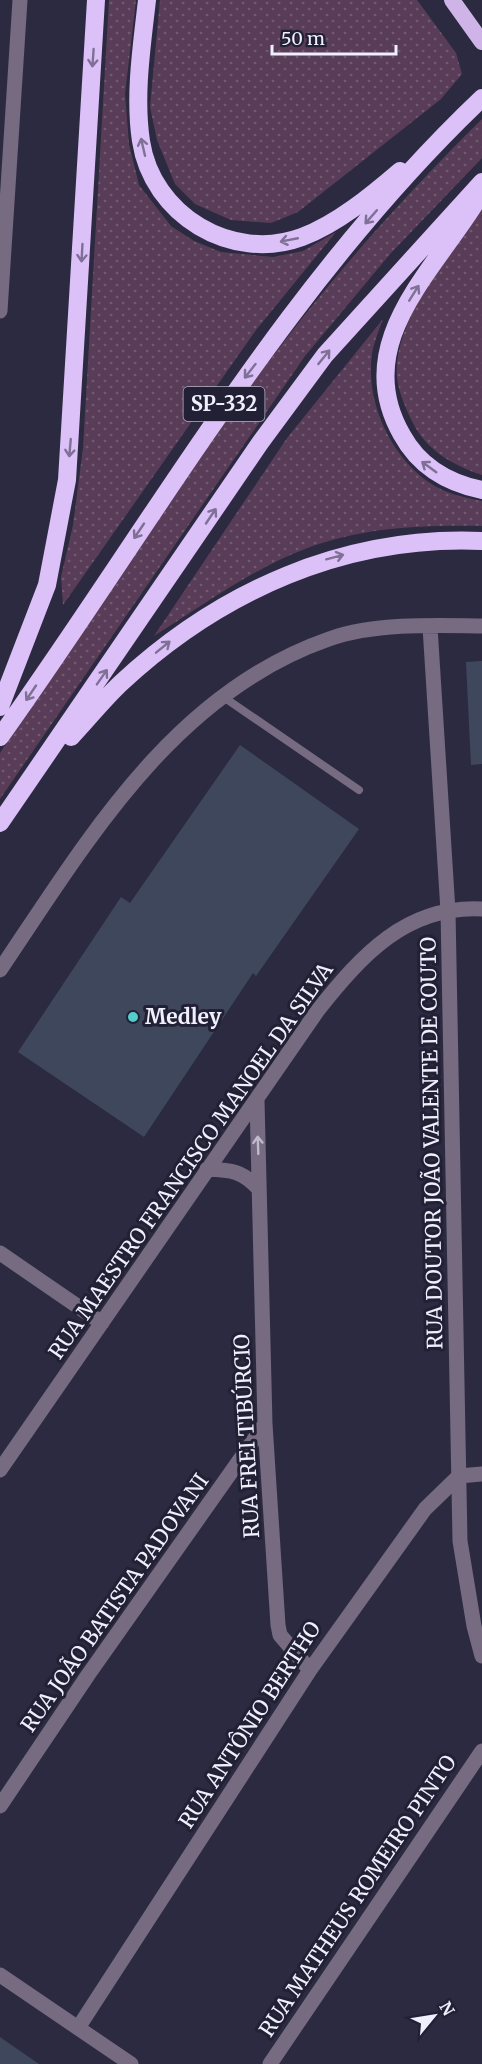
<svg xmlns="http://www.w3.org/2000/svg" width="482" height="2064" font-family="Merriweather,serif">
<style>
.grass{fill:url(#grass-dots)}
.building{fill:#3f475d}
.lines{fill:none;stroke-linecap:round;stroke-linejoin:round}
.service{stroke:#766b81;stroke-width:8}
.minor{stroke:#766b81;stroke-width:15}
.trunk{stroke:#ceb4e7;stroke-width:16}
.motorway{stroke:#dcc0f8;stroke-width:18}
.oneway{stroke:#7f7096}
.oneway2{stroke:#bfbacc}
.poi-dot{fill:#53cdc9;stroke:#222035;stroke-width:2}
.labels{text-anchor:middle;stroke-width:6;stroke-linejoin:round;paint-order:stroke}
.shield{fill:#222035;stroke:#b2b1c2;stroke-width:1.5}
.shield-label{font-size:20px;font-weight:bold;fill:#f0effe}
.poi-label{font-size:21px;font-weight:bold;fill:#f0effe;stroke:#222035;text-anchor:start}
.street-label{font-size:21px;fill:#f0effe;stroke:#222035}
</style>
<defs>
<pattern id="grass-dots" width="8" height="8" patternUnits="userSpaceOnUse" patternTransform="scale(1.5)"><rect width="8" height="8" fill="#593d58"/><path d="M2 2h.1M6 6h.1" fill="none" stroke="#715971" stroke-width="1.8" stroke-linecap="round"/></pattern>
</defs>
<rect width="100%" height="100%" fill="#2c2a40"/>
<!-- grass -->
<path class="grass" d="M109,0H136L125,94L129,144L139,185L171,226L194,241L221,252L273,257L303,251L336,232L256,330L63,605L61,577L73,525L83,448Z
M160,0H417L456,53L462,74L441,99L298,212L271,223L231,220L195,204L175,184L157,140L150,107Z
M482,119V158L391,253L305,356L0,799V753C94,614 183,471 286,339C346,261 412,188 482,119Z
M482,209V475C450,464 424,449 410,417C404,404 399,392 397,378C392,321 451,253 482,209Z
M383,319C379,330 374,342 372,354C365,402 391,457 430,483C444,493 465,498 482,501V526C422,525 362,527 305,549C252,569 202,606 154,636L287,438Z"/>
<!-- building -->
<path class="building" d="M482,661V764L471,765L466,662Z
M240,745L359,829L256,976L253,973L144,1137L18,1052L121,897L130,903Z
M0,2037L39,2064H0Z"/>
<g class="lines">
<!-- service -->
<path class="service" d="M222,696L359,790"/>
<!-- minor -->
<path class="minor" d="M0,311L20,0
M430,627L448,911L460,1541L474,1626L482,1656
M0,970C87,841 173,693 329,639C373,623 435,625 482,626
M257,1100L265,1424L278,1625L280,1635L310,1670
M207,1169C232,1170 242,1171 259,1189
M0,1253L102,1323
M0,1470L318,1010C361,956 406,905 482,909
M0,1806L88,1675L265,1424
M0,1975L131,2064
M78,2028L310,1670L425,1509L459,1476L482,1474
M270,2064L482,1751"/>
<!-- trunk -->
<path class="trunk" d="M452,0L482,42"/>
<!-- motorway -->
<path class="motorway" d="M147,0C142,45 134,95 141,141C152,215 232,263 302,237C337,224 372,195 400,171
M476,202C432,273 350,345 402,435C419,466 448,483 482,490
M0,707L47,585L67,480L96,0
M0,737C155,520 287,283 482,98
M71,737C88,719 103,700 121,683C220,591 345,535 482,541
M0,823L260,443L325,355L482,182"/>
</g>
<!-- one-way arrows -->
<defs><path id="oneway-shaft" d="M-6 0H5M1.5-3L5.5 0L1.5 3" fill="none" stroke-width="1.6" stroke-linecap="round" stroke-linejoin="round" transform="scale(1.5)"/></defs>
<g class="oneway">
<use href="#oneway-shaft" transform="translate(93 58) rotate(94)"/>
<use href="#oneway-shaft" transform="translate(143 147) rotate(-103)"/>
<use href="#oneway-shaft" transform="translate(371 217) rotate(131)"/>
<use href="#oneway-shaft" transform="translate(289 240) rotate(169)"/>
<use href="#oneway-shaft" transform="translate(82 253) rotate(93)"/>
<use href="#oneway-shaft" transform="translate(414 293) rotate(-58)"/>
<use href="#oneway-shaft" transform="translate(324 357) rotate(-51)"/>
<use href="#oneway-shaft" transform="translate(250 371) rotate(128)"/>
<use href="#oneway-shaft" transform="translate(70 448) rotate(95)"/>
<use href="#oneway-shaft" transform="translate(429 467) rotate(-144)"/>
<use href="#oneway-shaft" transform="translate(211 516) rotate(-56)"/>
<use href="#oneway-shaft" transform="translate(139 531) rotate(124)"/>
<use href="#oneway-shaft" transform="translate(335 557) rotate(-15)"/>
<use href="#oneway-shaft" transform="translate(163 647) rotate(-39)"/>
<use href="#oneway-shaft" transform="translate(102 677) rotate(-55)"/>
<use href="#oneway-shaft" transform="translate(31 693) rotate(124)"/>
</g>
<use class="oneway2" href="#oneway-shaft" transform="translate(258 1145) rotate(-92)"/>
<!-- markers -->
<circle class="poi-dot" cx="133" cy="1017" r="6"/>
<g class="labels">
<!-- shield labels -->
<rect class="shield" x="183.5" y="387" width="81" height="34" rx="4.5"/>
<g class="shield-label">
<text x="224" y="411">SP-332</text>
</g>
<!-- poi labels -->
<g class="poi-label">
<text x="145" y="1024">Medley</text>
</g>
<!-- street labels -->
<g class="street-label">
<text transform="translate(432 1143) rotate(-91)" y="7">RUA DOUTOR JOÃO VALENTE DE COUTO</text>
<text transform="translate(191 1161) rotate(-55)" y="7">RUA MAESTRO FRANCISCO MANOEL DA SILVA</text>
<text transform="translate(247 1436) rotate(-93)" y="7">RUA FREI TIBÚRCIO</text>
<text transform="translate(115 1603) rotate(-55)" y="7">RUA JOÃO BATISTA PADOVANI</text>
<text transform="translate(250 1725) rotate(-57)" y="7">RUA ANTÔNIO BERTHO</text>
<text transform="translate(358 1896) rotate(-56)" y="7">RUA MATHEUS ROMEIRO PINTO</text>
</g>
</g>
<!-- north arrow -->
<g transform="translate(434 2016) rotate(60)" stroke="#222035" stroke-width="4.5" paint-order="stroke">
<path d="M0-4.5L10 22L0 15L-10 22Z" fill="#f0effe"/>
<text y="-9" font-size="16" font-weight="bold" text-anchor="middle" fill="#f0effe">N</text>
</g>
<!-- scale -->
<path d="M272 45v9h124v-9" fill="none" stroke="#f0effe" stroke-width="3"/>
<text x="281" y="45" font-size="18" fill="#f0effe" stroke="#222035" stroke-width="4.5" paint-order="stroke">50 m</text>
</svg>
